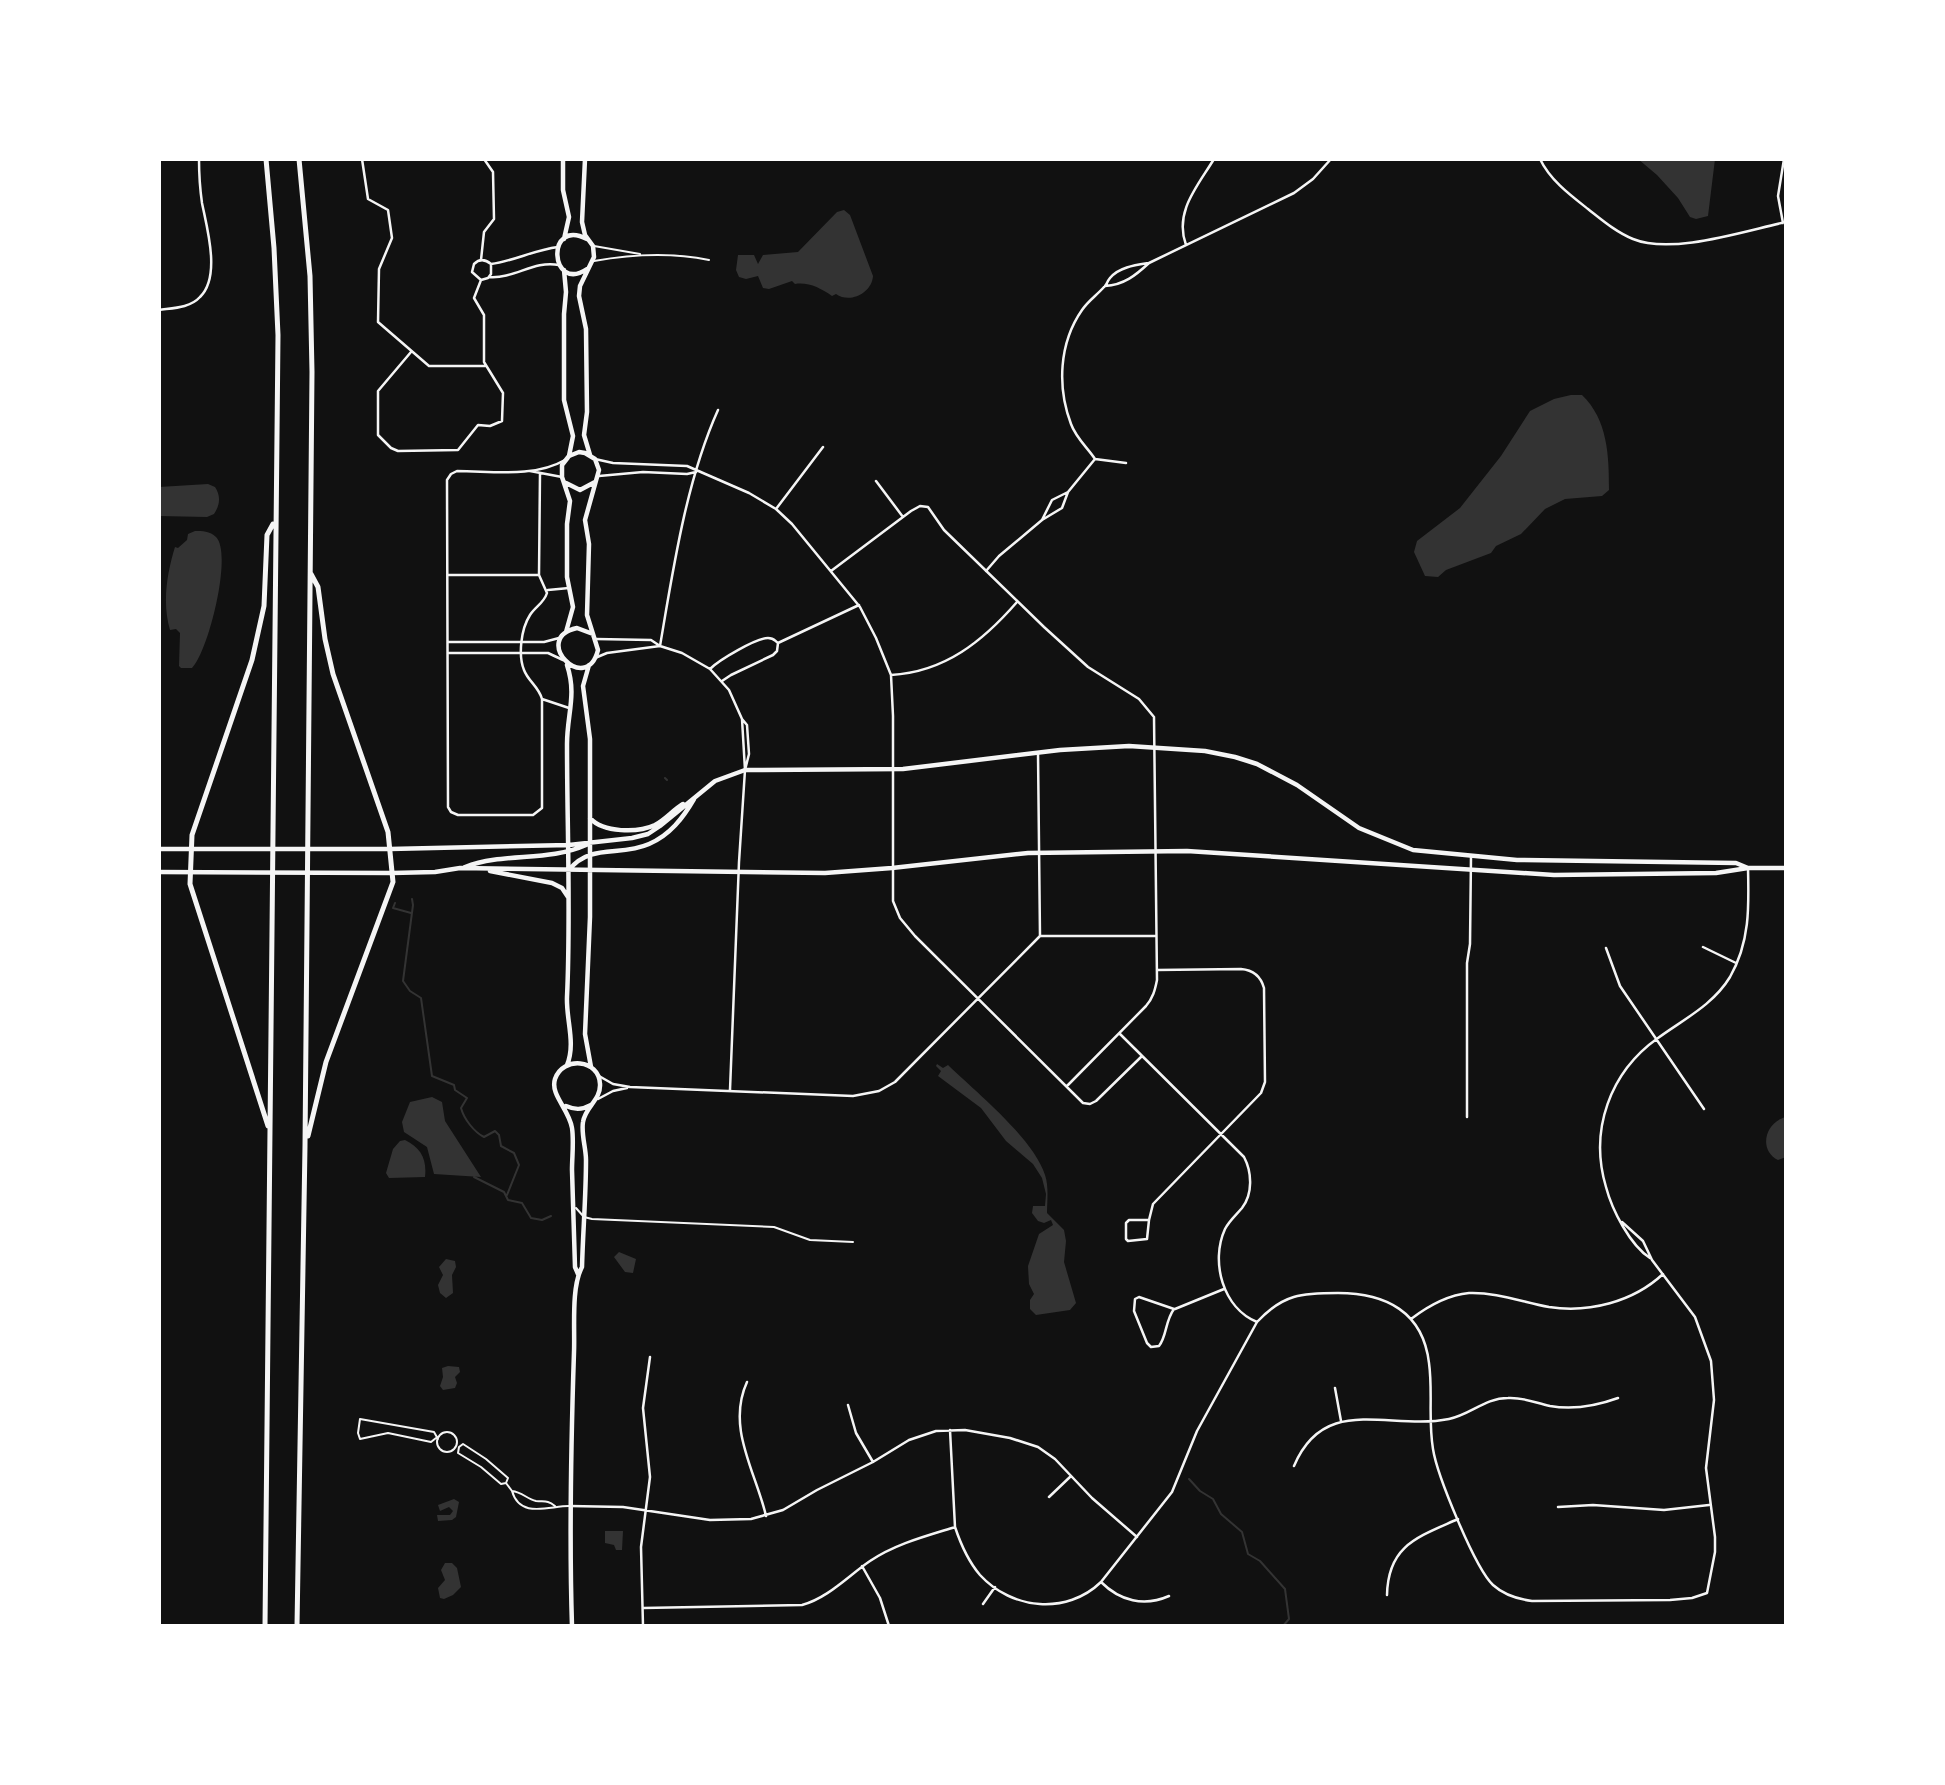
<svg xmlns="http://www.w3.org/2000/svg" width="1945" height="1785" font-family="'PT Sans',sans-serif">
<style>
.water{fill:#333}
.lines{fill:none;stroke-linecap:round;stroke-linejoin:round}
.stream{stroke:#333;stroke-width:2}
.service{stroke:#f5f5f5;stroke-width:2}
.minor{stroke:#f5f5f5;stroke-width:2.5}
.secondary{stroke:#f5f5f5;stroke-width:4.5}
.primary{stroke:#f5f5f5;stroke-width:4.5}
.motorway{stroke:#f5f5f5;stroke-width:5}
</style>
<rect width="100%" height="100%" fill="#111"/>
<!-- water -->
<path class="water" d="M1638,159H1715L1708,216L1696,219L1690,217L1678,198L1657,175Z
M844,210L850,215L873,276C872,293 850,304 836,294L832,296C820,288 809,282 795,284L792,281L769,289L763,288L758,276L746,279L739,277L736,270L738,255H754L758,264L763,255L798,252L837,212Z
M1571,395H1582C1608,420 1609,456 1609,490L1602,496L1565,499L1545,509L1521,534L1496,546L1491,553L1446,570L1438,577L1425,576L1414,552L1417,541L1460,508L1501,456L1530,411L1554,399Z
M208,484L215,487C221,496 220,505 214,514L207,517L159,516V487Z
M195,531C202,531 210,531 216,537C233,554 208,653 192,668H181L179,666L180,633L176,629L170,630C162,603 167,573 175,547L178,548L187,540L188,534Z
M937,1064L943,1068L948,1065C977,1093 1033,1138 1045,1175C1049,1187 1047,1201 1047,1213L1064,1230L1066,1241L1064,1262L1076,1303L1070,1310L1036,1315L1030,1309V1300L1034,1294L1029,1284L1028,1266L1039,1234L1053,1225L1051,1220L1044,1223L1038,1221L1032,1213L1033,1206H1045L1046,1194L1042,1178L1033,1164L1006,1141L981,1108L938,1076L941,1071L936,1066Z
M432,1097L442,1102L445,1121L481,1177L434,1174L427,1147L404,1132L402,1122L410,1102Z
M1786,1117V1157L1778,1160C1758,1150 1765,1122 1786,1117Z
M405,1140C421,1148 427,1159 425,1177L389,1178L386,1173L393,1149L400,1141Z
M619,1252L636,1259L633,1273L625,1272L614,1257Z
M446,1259L455,1261L456,1267L452,1275L453,1293L446,1298L440,1293L438,1285L443,1275L439,1267Z
M448,1366L459,1367L460,1372L455,1377L457,1383L455,1388L443,1390L440,1386L443,1377L442,1368Z
M454,1499L459,1502L456,1517L452,1520L438,1521L437,1515H450L453,1511L449,1507L440,1511L438,1505Z
M605,1531H623L622,1550H616L614,1545L605,1543Z
M445,1563H452L457,1568L461,1587L453,1595L444,1599L440,1598L438,1588L445,1580L441,1570Z"/>
<g class="lines">
<!-- stream -->
<path class="stream" d="M665,778L667,780
M412,899L413,905L403,981L410,991L421,998L432,1076L454,1085L455,1090L467,1098L461,1108C464,1119 474,1132 484,1137L495,1131L499,1135L501,1146L514,1153L519,1165L507,1195
M395,903L393,908L411,913
M474,1177L504,1192L508,1200L522,1203L531,1218L542,1220L551,1216
M1189,1479L1200,1491L1213,1499L1221,1514L1242,1532L1248,1554L1260,1561L1285,1589L1289,1619L1283,1626"/>
<!-- service -->
<path class="service" d="M594,246L640,254
M594,261C633,254 670,252 709,260
M576,1208L584,1217L592,1219L774,1227L810,1240L853,1242
M437 1442a10 10 0 1 1 20 0a10 10 0 1 1-20 0Z
M436,1438L431,1442L388,1433L360,1439L358,1433L360,1419L434,1432L438,1439
M506,1483L501,1484L481,1467L458,1453L459,1447L463,1444L486,1459L508,1478L506,1483L512,1491
M555,1506C547,1500 545,1502 536,1501C527,1499 522,1492 512,1491C520,1519 549,1506 569,1506"/>
<!-- minor -->
<path class="minor" d="M362,159L368,199L388,210L392,238L379,269L378,322L429,366H486
M1540,159C1550,180 1570,195 1588,209C1602,220 1616,232 1633,239C1672,255 1744,231 1786,222
M1783,223L1778,196L1784,159
M1186,245C1174,212 1197,187 1214,159
M481,260L484,232L494,219L493,172L484,159
M489,277C515,279 533,260 559,265
M481,280L472,272L474,264C479,259 485,259 491,264C514,261 534,250 558,247
M1105,286C1124,285 1136,275 1149,263L1294,193L1313,179L1331,159
M159,310C173,308 190,308 200,297C221,277 207,228 202,203C200,189 199,174 199,159
M411,352L378,391V435L391,448L398,451L458,450L478,425L490,426L502,421L503,393L484,362V315L474,298L481,280L488,278L491,274V264
M595,459L613,463L687,466L749,493L776,509L792,524L860,607L876,638L891,675L893,716V901L900,918L915,936L1083,1103L1090,1104L1096,1101L1142,1056
M1095,459L1126,463
M530,471L562,477
M540,473L539,575L547,593C544,603 535,607 530,615C521,629 518,655 524,670C528,681 539,687 542,699V808L533,815H458L451,812L448,807L447,480L451,474L457,471C492,471 534,478 565,460
M599,476L643,472L687,474L696,472
M876,481L903,517
M776,509L823,447
M1042,520L1052,500L1068,492
M831,571L911,511L920,506L928,507L944,530L1044,627L1088,667L1139,699L1154,717L1157,980C1155,990 1153,998 1146,1006L1067,1086
M986,571L999,556L1042,520L1062,508L1068,492L1095,459C1087,447 1076,438 1071,424C1057,387 1059,343 1082,310C1088,301 1097,295 1104,287C1108,283 1106,283 1110,278C1119,267 1136,265 1149,263
M448,575H539
M548,590L569,588
M596,639L651,640L660,646L682,653L710,669L729,690L742,719L747,725L749,754L745,770
M448,642H544L559,638
M778,643L859,605
M660,646C673,570 686,481 718,410
M448,653H548L563,660
M595,658L607,653L660,646
M710,669C719,660 756,638 768,638C774,638 774,640 778,643L777,651L773,655L731,675L722,681
M891,675C945,672 983,641 1017,602
M542,699L569,708
M1041,936H1156
M1703,947L1736,963
M1606,948L1620,986L1704,1109
M1120,1034L1244,1157C1252,1172 1253,1194 1242,1208C1236,1215 1229,1221 1225,1229C1210,1262 1223,1308 1257,1322
M599,1076L613,1084L630,1087L853,1096L879,1091L895,1082L1040,936L1038,753
M730,1090L739,862L745,770L742,719
M598,1099L613,1091L627,1088
M1467,1117V963L1470,944L1471,857
M1149,1220H1129L1126,1223V1239L1128,1241L1147,1239L1149,1220L1153,1204L1261,1093L1265,1082L1264,988C1261,977 1253,970 1241,969L1157,970
M1650,1258C1630,1245 1612,1210 1606,1187C1589,1130 1610,1072 1658,1038C1684,1019 1713,1005 1730,977C1750,942 1749,907 1748,868
M1139,1297L1174,1309C1165,1321 1167,1336 1159,1346L1151,1347L1147,1343L1134,1311L1135,1299Z
M1175,1309L1224,1289
M1411,1319C1428,1306 1447,1295 1469,1293C1496,1292 1522,1302 1549,1307C1589,1313 1633,1302 1663,1274
M747,1382C726,1428 756,1472 766,1516
M1335,1388L1341,1421
M848,1405L856,1433L873,1462
M950,1430L955,1527C961,1545 968,1561 980,1575C1012,1610 1067,1615 1101,1582L1172,1492L1197,1431L1257,1322C1283,1294 1302,1293 1338,1293C1386,1293 1423,1312 1429,1363C1433,1392 1428,1420 1433,1449C1437,1475 1475,1568 1493,1585C1504,1595 1517,1599 1532,1601L1670,1600L1692,1598L1707,1593L1715,1552V1537L1706,1468L1714,1400L1711,1361L1695,1317L1652,1260L1643,1241L1622,1222
M1294,1466C1325,1393 1389,1431 1449,1419C1470,1415 1485,1398 1508,1398C1523,1397 1536,1403 1550,1406C1573,1410 1596,1406 1618,1398
M1049,1497L1071,1476
M570,1506L623,1507L710,1520L751,1519L783,1510L817,1490L873,1462L909,1440L936,1431L965,1430L1010,1438L1038,1447L1055,1459L1092,1498L1137,1537
M1558,1507L1593,1505L1664,1510L1709,1505
M862,1566L880,1598L889,1626
M1101,1582C1120,1601 1144,1607 1169,1596
M1387,1595C1388,1545 1418,1537 1458,1519
M983,1604L995,1587
M643,1608L802,1605C828,1598 848,1576 870,1561C895,1544 926,1536 955,1527
M643,1626L641,1547L650,1477L643,1408L650,1357"/>
<!-- secondary -->
<path class="secondary" d="M563,159V190L569,217L564,239
M585,159L582,222L585,235L593,246L594,257L580,286L579,296L586,329L587,412L584,435L590,455
M587,239C545,217 550,294 587,269
M564,270L566,292L564,314V400L573,436L569,456
M566,483L580,490L595,482
M566,632L573,607L567,577V524L570,501L562,477V465L569,456L579,452L585,453L595,459L599,470L585,520L589,544L587,615L598,650C586,697 530,638 577,628L593,634
M589,665L583,686L590,739V917L585,1034L591,1067
M590,818C603,833 638,833 655,825C665,820 673,810 683,804
M390,849L569,845L632,838L648,834L660,826L715,781L745,770L903,769L1060,750L1129,746L1205,751L1235,757L1257,764L1297,785L1359,828L1413,850L1517,860L1736,863L1748,868
M465,867C504,852 548,862 586,845
M569,870C590,843 620,857 649,844C670,835 683,818 694,799
M490,871L552,883L562,888L568,897
M392,873L435,872L460,868L825,873L892,868L1028,853L1187,851L1554,875L1716,873L1748,868H1786
M567,1065C576,1043 566,1020 567,997C571,912 567,828 567,744C567,714 577,695 567,665
M566,1106C575,1110 582,1110 591,1105
M572,1626C569,1534 571,1443 574,1352C575,1328 571,1287 582,1267C583,1231 586,1195 586,1160C586,1148 581,1134 583,1122C585,1107 601,1100 600,1084C599,1059 563,1056 555,1079C550,1095 569,1109 572,1128C574,1141 572,1157 572,1170C573,1203 574,1235 575,1267L578,1274"/>
<!-- primary -->
<path class="primary" d="M159,849H390
M159,872L392,873"/>
<!-- motorway -->
<path class="motorway" d="M268,1126L190,884L192,835L252,660L264,606L267,535L273,524
M308,1136L326,1062L393,882L388,832L333,674L325,639L318,587L311,574
M265,1626L278,335L274,248L266,159
M297,1626L305,1146L312,372L310,276L299,159"/>
</g>
<!-- border -->
<rect width="1945" height="1785" fill="none" stroke="#ffffff" stroke-width="322"/>
</svg>
